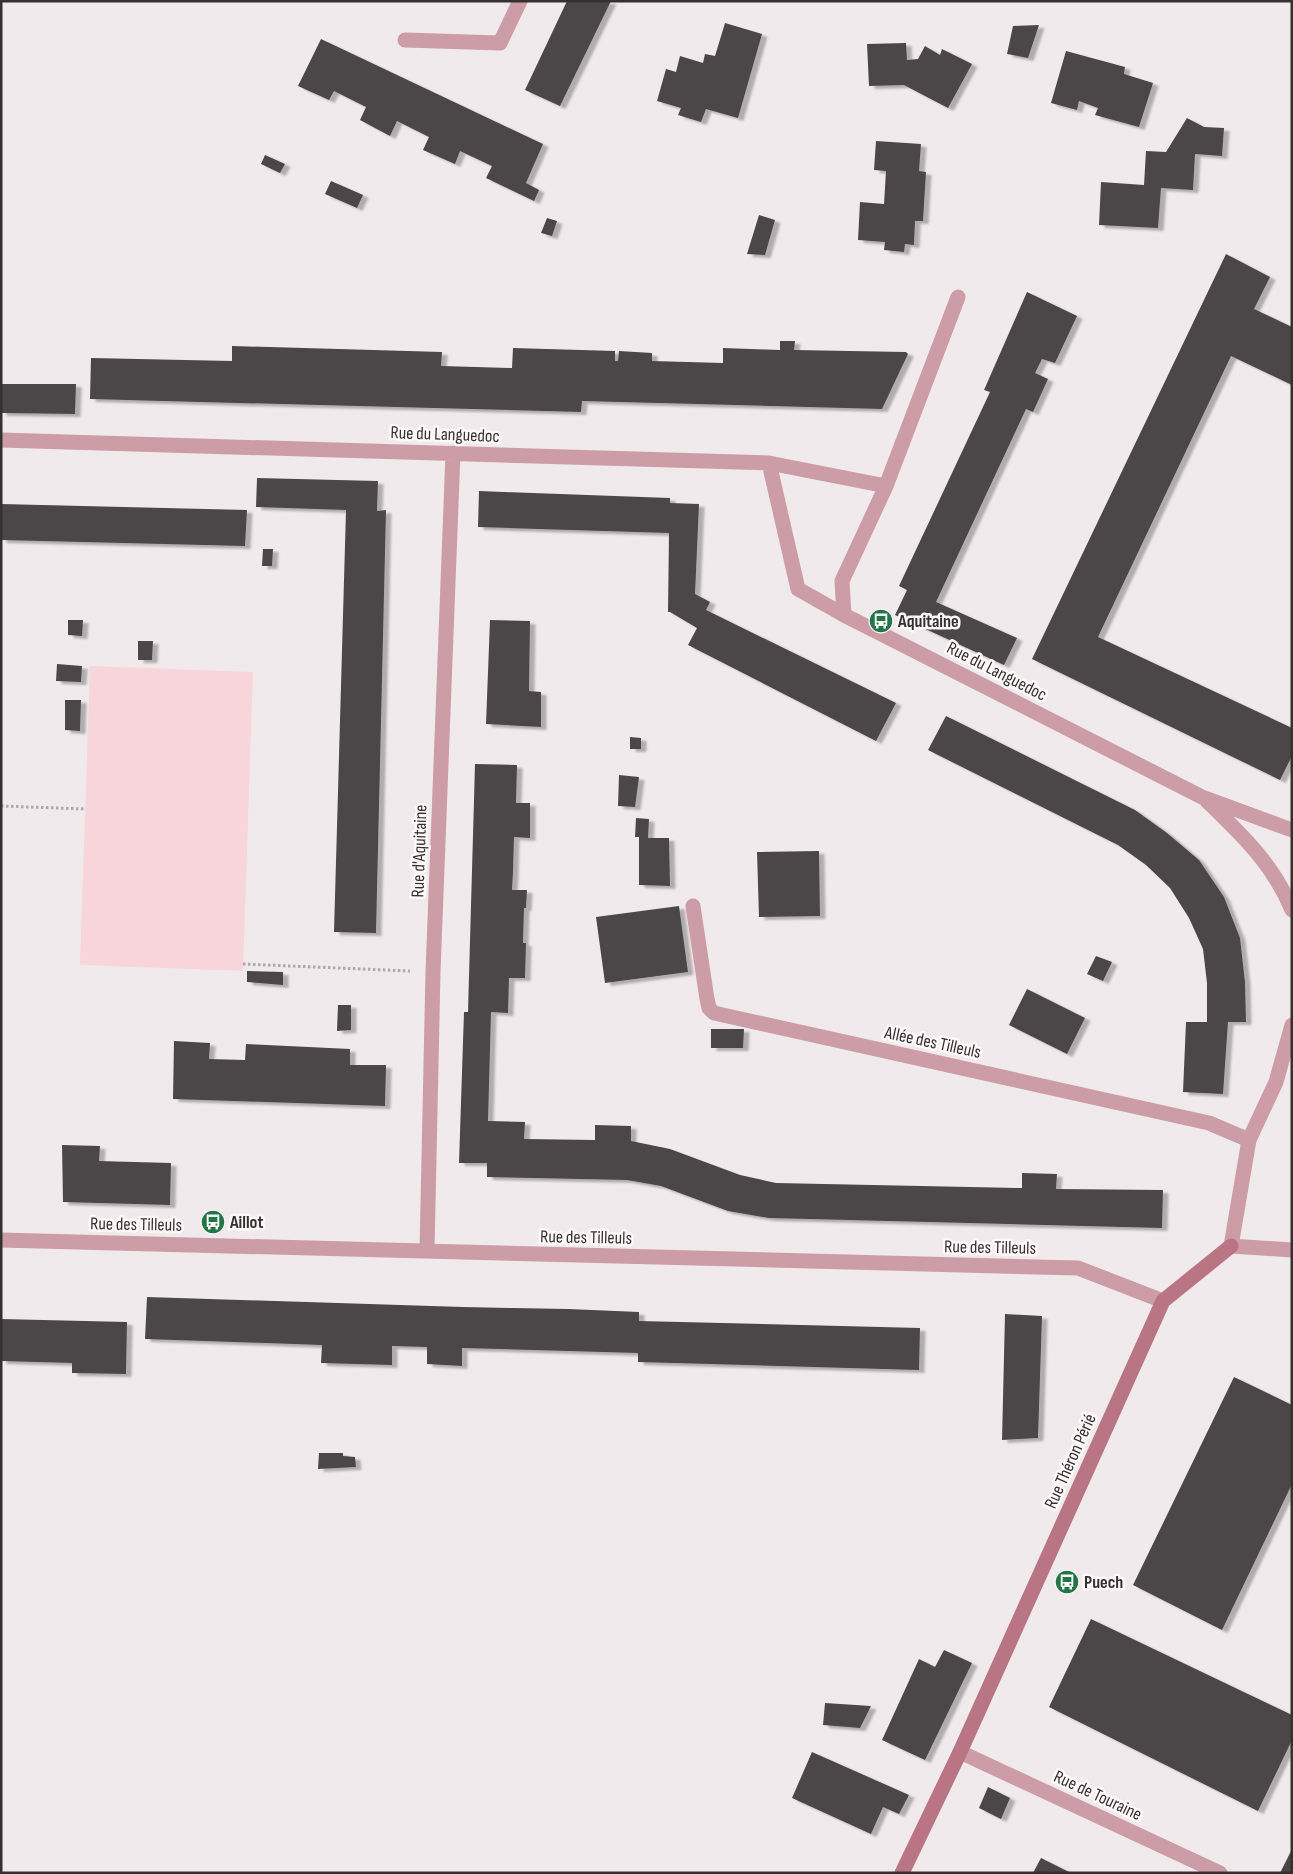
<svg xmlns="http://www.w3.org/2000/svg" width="1293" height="1874" font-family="'Sofia Sans Condensed',sans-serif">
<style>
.green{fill:#f8d5db}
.building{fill:#4c4748;filter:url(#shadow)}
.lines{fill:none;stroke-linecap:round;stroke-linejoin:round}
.path{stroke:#aea8aa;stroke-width:3;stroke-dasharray:2.5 2.5;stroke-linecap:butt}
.street{stroke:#cc9da6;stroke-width:15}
.secondary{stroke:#b97584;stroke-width:15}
.labels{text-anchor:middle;stroke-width:5;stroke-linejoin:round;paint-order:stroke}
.street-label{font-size:18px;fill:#343132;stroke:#fff8f9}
.poi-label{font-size:18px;font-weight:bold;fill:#343132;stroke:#fff8f9;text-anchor:start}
</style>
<defs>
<filter id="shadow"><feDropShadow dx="5.5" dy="3" stdDeviation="1" flood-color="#0004"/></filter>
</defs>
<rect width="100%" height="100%" fill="#f1eaec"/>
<!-- green -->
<path class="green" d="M90,666L253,672L243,971L80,965Z"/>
<!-- building -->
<path class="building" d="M567,1H611L560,106L525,90Z
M725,23L762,34L738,118L706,109L701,122L678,115L681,108L657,101L666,69L676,72L680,56L703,63L705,54L715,56Z
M1039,25L1028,58L1007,54L1013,26Z
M321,39L543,144L526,183L539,190L534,201L486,178L492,166L460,151L455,164L423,150L429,137L397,121L390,136L360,120L366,107L334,91L329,100L298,86Z
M906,43L907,60L918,59L925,46L940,55L942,49L972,64L948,108L904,85L869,86L867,44Z
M1066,51L1125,67L1124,74L1153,83L1139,127L1095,115L1098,108L1079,101L1077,110L1051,103Z
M1187,118L1204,127L1224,128L1222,156L1195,154L1193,190L1161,188L1158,228L1099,225L1101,182L1144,185L1146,151L1166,152Z
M876,141L921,144L919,171L926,172L923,221H915L914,245L905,244L904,252L884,250L885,242L858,240L860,202L884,204L886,171L874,170Z
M265,155L285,164L280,173L261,164Z
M331,181L363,195L357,208L325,194Z
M759,215L775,220L765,255L747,254Z
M547,218L557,221L552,236L541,233Z
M1226,254L1270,277L1254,309L1292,327V385L1231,356L1098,637L1292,728V756L1280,780L1032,659Z
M1027,292L1077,316L1055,363L1042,359L1035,373L1048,379L1033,412L1026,409L936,602L1017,638L1004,665L895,615L907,590L899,586L990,392L984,390Z
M780,341H795L794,350L906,352L908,354L882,409L582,401L581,412L90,399L91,358L232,361V346L442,352L441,366L512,368L513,348L615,351V361H618L619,351L652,353V361L723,363V348L780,350Z
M1,384H76L75,414L1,413Z
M257,478L378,481L377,511L386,510L376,933L334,932L346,510L256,507Z
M479,491L670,498V503L699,504L695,594L710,602L706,610L896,703L876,741L688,645L697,628L670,612H668L669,533L478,527Z
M1,504L247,510L245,546L1,540Z
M263,549H273L272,566H262Z
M68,620H83L82,636L68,635Z
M490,620L530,621L529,691L541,692V727L486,724Z
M138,641H153L152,660H138Z
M57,664L82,666L81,682L56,681Z
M65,700H81L80,731L65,730Z
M946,716L1135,810L1167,833L1199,860L1224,897L1240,938L1245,982L1246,1022H1228L1223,1094L1183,1092L1186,1022H1207V983L1203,949L1189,918L1170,888L1146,865L1118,845L928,750Z
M630,737L641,738V749H630Z
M475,764L517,765L516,803H530V838L514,837L513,872L512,890H527L526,908H524L523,943H526L525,978H509L508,1013L491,1012L488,1121L525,1122L524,1139L595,1140V1125L631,1126V1141L670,1149L740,1175L776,1183L1022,1188V1173L1057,1174L1056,1189L1163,1190L1162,1228L769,1218L728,1211L661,1186L627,1180L487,1177V1163H459L464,1012H468Z
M619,775L639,777L635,807L618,806Z
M636,818L649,819L648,838H669L670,886L639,885V837H635Z
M819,851L820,916L759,917L757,852Z
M679,906L688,972L605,983L596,917Z
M1096,956L1112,962L1103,981L1087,974Z
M247,971L283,972V985L247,982Z
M1027,989L1085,1018L1067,1054L1009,1025Z
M338,1005H351V1030L337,1031Z
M711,1029H744L743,1048H711Z
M174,1041L210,1043L209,1059L245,1060L246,1044L350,1049V1065H386L385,1106L173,1099Z
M62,1145L100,1146L99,1161L171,1163L170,1205L63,1202Z
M147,1297L463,1307L568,1309L639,1312V1321L920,1328L919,1370L638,1362V1353L462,1348V1366L427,1364V1347L392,1346V1365L321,1363L322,1345L145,1339Z
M1005,1314L1042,1316L1038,1438L1002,1440Z
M1,1319L127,1322L126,1374L72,1373V1363L1,1361Z
M1234,1377L1292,1405V1484L1222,1630L1133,1585Z
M319,1453H343V1456L355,1457L356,1467L318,1469Z
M1091,1619L1292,1715V1740L1258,1811L1049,1707Z
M944,1650L972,1663L925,1760L882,1740L919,1659L935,1667Z
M825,1703L871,1706L860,1728L823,1725Z
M812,1752L909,1795L899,1814L883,1807L871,1834L792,1798Z
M988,1787L1010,1798L1001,1819L979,1808Z
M1292,1849V1873H1280Z
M1041,1858L1071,1873H1033Z"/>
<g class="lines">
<!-- path -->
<path class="path" d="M1,806L85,809
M243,964L410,971"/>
<!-- street -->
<path class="street" d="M405,40L500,43L520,1
M1,440L769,463L886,486
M769,463L798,589L844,615L1202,797L1292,830
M844,615L842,581L886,486L958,297
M1207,801C1241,834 1274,865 1292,910
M693,906L707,999L709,1008L714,1013L1209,1123L1249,1140
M1292,1025L1276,1082L1249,1140L1231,1246L1292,1250
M1,1240L1078,1268L1163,1301
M427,1251L433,972L453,453
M960,1752L1220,1873"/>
<!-- secondary -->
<path class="secondary" d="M902,1873L960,1752L1163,1301L1231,1246"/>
</g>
<!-- icons -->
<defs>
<g id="bus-disc" transform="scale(1.25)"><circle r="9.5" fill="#217648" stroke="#fff8f9"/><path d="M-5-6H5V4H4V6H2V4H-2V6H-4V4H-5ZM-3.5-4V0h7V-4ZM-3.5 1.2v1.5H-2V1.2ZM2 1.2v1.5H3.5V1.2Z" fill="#fff"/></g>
</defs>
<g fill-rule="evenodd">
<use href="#bus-disc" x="881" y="621"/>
<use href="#bus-disc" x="213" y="1222"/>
<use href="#bus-disc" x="1067" y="1582"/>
</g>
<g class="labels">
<!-- street labels -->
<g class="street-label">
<text transform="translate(445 434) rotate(2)" y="6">Rue du Languedoc</text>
<text transform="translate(997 671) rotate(27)" y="6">Rue du Languedoc</text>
<text transform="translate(419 851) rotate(-88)" y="6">Rue d'Aquitaine</text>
<text transform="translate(933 1042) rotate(12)" y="6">Allée des Tilleuls</text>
<text transform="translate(136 1224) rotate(1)" y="6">Rue des Tilleuls</text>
<text transform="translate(586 1237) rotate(1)" y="6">Rue des Tilleuls</text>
<text transform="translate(990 1247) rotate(1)" y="6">Rue des Tilleuls</text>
<text transform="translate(1070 1461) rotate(-66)" y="6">Rue Théron Périé</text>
<text transform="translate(1098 1795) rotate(25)" y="6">Rue de Touraine</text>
</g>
<!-- poi labels -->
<g class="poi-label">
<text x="898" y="627">Aquitaine</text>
<text x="230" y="1228">Aillot</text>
<text x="1084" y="1588">Puech</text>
</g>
</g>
<!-- border -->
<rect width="1293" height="1874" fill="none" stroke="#343132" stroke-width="5"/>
</svg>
